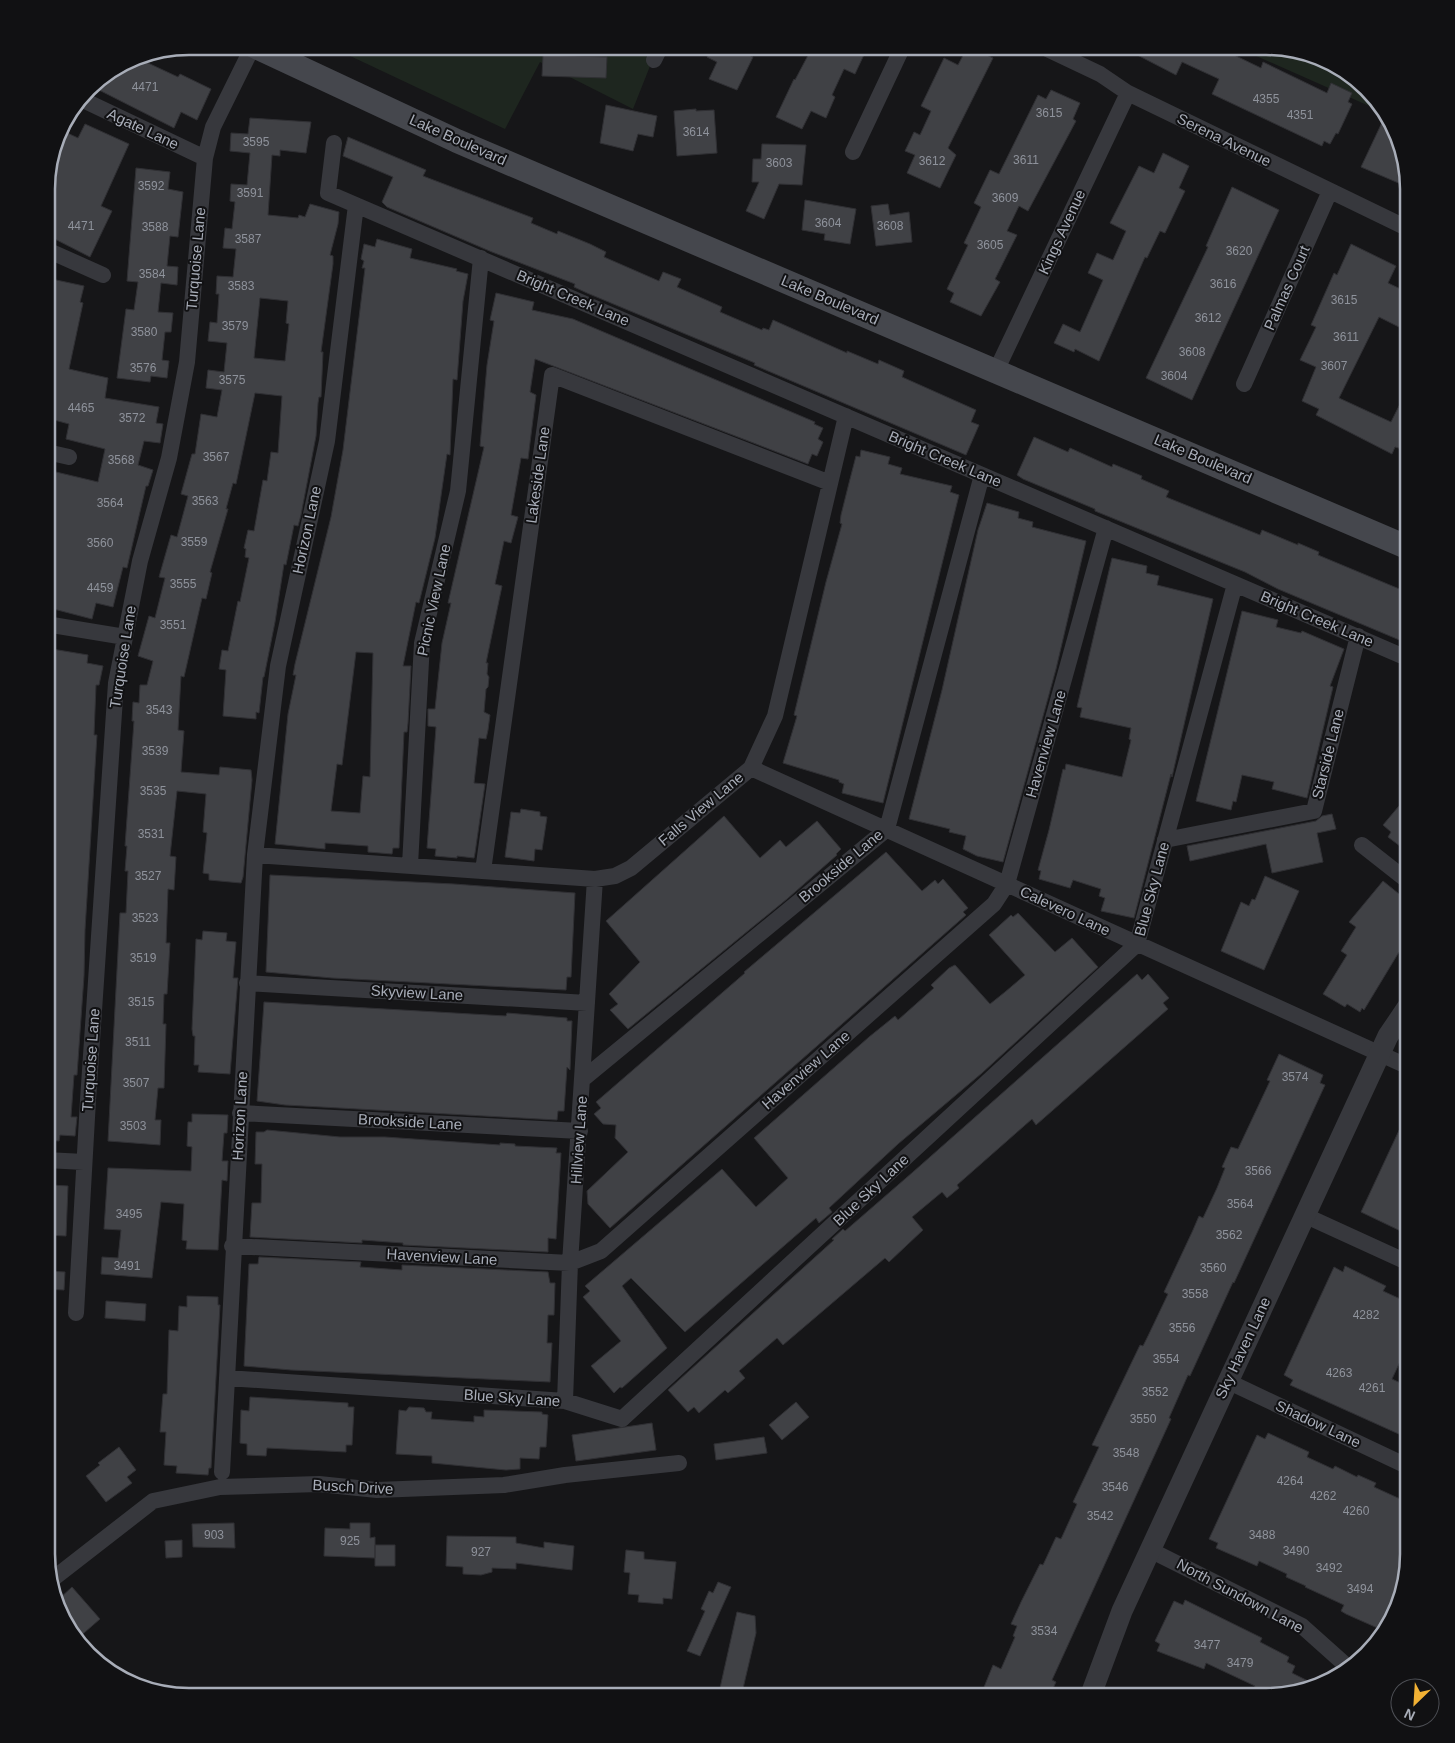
<svg xmlns="http://www.w3.org/2000/svg" width="1455" height="1743" font-family="Helvetica,sans-serif">
<style>
.green{fill:#1e261f}
.building{fill:#404145;stroke:#303034;fill-rule:evenodd}
.lines{fill:none;stroke-linecap:round;stroke-linejoin:round}
.minor{stroke:#37383d;stroke-width:16}
.tertiary{stroke:#37383d;stroke-width:21}
.secondary{stroke:#45474d;stroke-width:24}
.labels{text-anchor:middle;stroke-width:4;stroke-linejoin:round;paint-order:stroke}
.number-label{font-size:12px;fill:#8e929b}
.street-label{font-size:15px;fill:#a8adb8;stroke:#111113}
.rim{fill:none;stroke:#a8adb8;stroke-width:2.5}
</style>
<rect width="100%" height="100%" fill="#161618"/>
<!-- green -->
<path class="green" d="M329,46H658L633,109L540,62L505,129Z
M1236,47H1275L1337,65L1385,113Z"/>
<!-- building -->
<path class="building" d="M712,46H731L753,57L737,90L709,79L717,62L707,57Z
M813,46H868L855,74L844,69L832,95L835,97L826,118L811,111L802,129L776,117L794,79L795,80Z
M968,46L993,58L948,148L956,155L940,188L907,173L915,155L905,151L914,132L920,135L931,111L921,106L944,58L958,65Z
M1120,46L1238,47L1234,55L1261,68L1263,62L1327,93L1331,83L1352,93L1348,102L1352,104L1338,134L1336,133L1330,144L1324,141L1322,146L1212,94L1219,79L1182,62L1176,75Z
M543,55L607,57L606,78L542,76Z
M135,57L178,77L180,74L211,89L197,120L181,112L174,128L99,90L106,75Z
M1051,90L1080,103L1073,119L1076,121L1028,211L1019,206L1007,231L1017,235L995,279L1000,282L981,316L950,302L954,293L947,289L968,245L964,243L981,207L974,203L990,170L999,174L1038,95L1046,99Z
M606,105L657,116L653,137L638,134L633,151L600,143Z
M696,109V111L714,110L717,153L677,156L674,111Z
M1386,114L1398,155L1408,187L1361,167Z
M250,118L311,122L306,153L280,150V156L272,155L268,215L298,218L299,215L305,217L310,204L339,212L338,224L330,255L333,256V264L321,352H323L321,397H319L318,403L316,436L301,515L298,526L294,525L286,565L284,564L275,622L264,677H263L259,713L256,712V719L223,716L226,670L219,669L222,650L228,651L238,601L240,602L249,558L245,557L246,549L244,548L248,530L254,531L263,480L267,481L271,452L278,453L282,396L255,393L236,484L233,483L226,509H228L210,572L212,573L206,599L202,598L184,677L181,676L178,730L184,731L181,772L219,775L220,767L251,770L252,780L243,877L241,883L209,880V874L203,873L207,833L203,832L206,794L177,791L170,856L176,857L174,890L168,889L166,943H170L167,994H164L163,1024H166L164,1088H158L155,1120H161L160,1145L108,1141L120,913H126L128,871H125L127,846H125L134,721H132L133,702L139,703L140,685H147L153,661L138,656L149,616L155,618L165,578L159,577L171,535L177,537L188,496L181,494L192,454H195L201,414L217,417L222,390L206,388L208,370L224,372L227,343L208,341L210,322L217,323L219,294H216L217,276L233,277L236,249L223,248L225,228L232,229L235,202L230,201L231,184L247,185L250,153L230,151L231,133L248,134ZM260,298L288,301L286,323L289,324L285,361L254,358Z
M85,124L129,144L101,206L112,211L90,257L47,235V180L55,149L63,131L78,138Z
M348,137L426,170L423,176L533,218L531,223L557,234L558,231L590,244L606,252L604,257L659,281L663,272L681,279L677,287L722,307L720,312L762,330L763,328L769,330L773,320L847,353V351L878,364L879,360L904,371L902,377L976,410L971,422L979,425L966,455L754,365L755,363L587,293L574,287L575,284L492,252L387,207L382,202L393,177L343,156Z
M762,144L806,145L802,185L779,184L764,219L746,211L759,182H752L753,159H761Z
M1163,153L1189,166L1179,188L1185,191L1165,233L1160,231L1147,258L1145,257L1099,361L1075,349L1074,352L1054,343L1063,324L1080,332L1103,280L1088,273L1097,253L1113,260L1126,231L1110,223L1139,166L1154,173Z
M136,168L170,172L168,189L183,192L178,237L170,236L167,266L178,267L177,285L161,283L158,312L173,313L171,332H165L162,360L169,361L167,378L151,376L150,382L117,378L126,309L134,310L138,282L127,281Z
M1232,187L1279,210L1192,400L1146,378L1208,247L1206,246Z
M805,200L856,209L850,244L824,240L825,234L802,230Z
M888,204L890,215L909,212L912,242L876,246L871,206Z
M377,239L412,249L410,258L457,269L456,271L468,274L463,301L457,380L453,379L450,455L447,454L435,538L419,603L416,602L403,666H411L408,723L407,732H404L399,848H393L392,854L368,852V846L325,843V849L275,844L288,714L296,675H293L295,664L331,517L343,450L365,268H362L364,261L361,259L364,244L375,247ZM356,652L373,653L370,777L363,776L360,813L331,811L337,764L342,765Z
M1351,244L1396,266L1388,283L1409,293V332L1379,317L1339,398L1391,422L1409,386V451L1395,447L1392,454L1316,415L1319,409L1302,401L1316,367L1300,360L1316,327L1311,325L1334,273L1337,275Z
M47,278L84,286L80,302L83,303L69,369L108,378L105,398L159,407L156,423L163,424L160,443L144,441L138,465L153,470L148,486H146L127,568L123,567L113,607L96,603L92,619L46,607L47,486L52,487L56,472L98,482L105,449L66,439L69,424L47,418Z
M496,293L534,302L532,310L573,319L815,422L814,424L823,428L818,439L823,442L817,456L812,454L808,464L535,359L530,392L536,395L528,459L521,458L511,515L518,517L511,543L504,541L495,584L502,586L486,663H488L487,674L489,677L488,687L486,689L484,712L490,715L488,730L486,739L479,738L474,783L485,784L475,853L474,858L457,856V858L435,856L436,849L427,848L436,727L428,726V709H435L442,643L451,603H448L484,447L480,446L487,365L494,321L490,320Z
M1034,437L1068,452L1070,448L1112,467L1113,464L1142,476L1141,479L1169,491L1166,497L1260,535L1262,530L1298,545V543L1319,552L1318,555L1409,593V644L1278,589L1245,572L1095,511V509L1023,479L1017,475Z
M861,450L890,457L888,464L902,468L900,474L952,486L950,492L959,495L883,803L842,793L844,784L839,782V780L783,763L797,716L794,715L826,582L842,524L840,523L841,515L849,483L856,456L860,457Z
M987,503L1019,512L1018,518L1033,522L1032,527L1086,541L1056,669L1003,862L977,856L963,849L966,836L949,832L950,829L909,819L942,690L978,530Z
M1112,558L1147,566L1146,573L1159,576L1157,585L1213,599L1172,777L1171,774L1134,918L1101,911L1105,898L1099,896L1101,889L1073,880L1070,888L1039,879L1041,871L1038,870L1049,830L1063,769L1065,770L1066,764L1122,777L1131,740L1129,739L1131,728L1080,717L1082,708L1077,707Z
M1242,611L1278,620L1276,627L1301,633L1302,631L1344,649L1330,686L1333,687L1307,798L1272,789L1274,782L1242,775L1236,802L1233,801L1231,810L1196,801Z
M46,648L88,655L87,663L103,666L99,685H96L94,735H97L85,930L84,976L77,1075H74L71,1117H77L75,1136L60,1135L59,1141L46,1140Z
M1409,794V853L1388,837L1391,832L1383,825Z
M521,809L540,812V816L547,817L542,850L535,849L534,861L505,857L511,812L520,813Z
M1332,814L1336,829L1317,833L1323,862L1272,873L1266,844L1190,861L1187,846L1316,821L1322,816Z
M724,816L760,858L780,840L786,847L817,821L841,849L836,854L837,855L787,899L628,1029L610,1010L618,1004L609,994L640,962L606,921Z
M886,852L922,891L935,880L938,884L943,879L968,908L963,912L966,915L610,1228L588,1204L587,1191L628,1152L615,1138L616,1125L603,1124L594,1114L601,1108L596,1102L745,973L744,972Z
M270,875L454,884L575,893L571,977H567L566,990L332,978L266,972Z
M1265,876L1299,891L1264,970L1221,951L1241,902L1249,906L1252,899L1255,900Z
M1383,881L1409,902V959L1399,952L1364,1010L1362,1008L1360,1012L1347,1004L1345,1007L1323,994L1347,955L1341,951L1356,927L1349,922Z
M1018,913L1055,952L1072,938L1098,967L982,1073L898,1144L829,1208L832,1212L819,1223L816,1218L685,1332L631,1278L622,1286L667,1348L622,1388L620,1387L614,1393L591,1366L621,1341L583,1297L590,1291L585,1286L722,1169L756,1207L788,1178L754,1138L869,1037L895,1016L898,1020L934,988L931,985L949,968L955,965L990,1004L1005,992L1025,975L989,935L1011,915L1013,917Z
M203,931L227,933L226,941L236,942L233,978H238L230,1074L198,1072L199,1065H194L195,1036H193L192,1029L196,939L202,940Z
M1137,974L1142,980L1148,974L1169,998L1163,1003L1168,1009L1036,1125L1032,1119L957,1185L959,1188L947,1198L942,1192L912,1217L923,1230L889,1262L885,1258L783,1345L777,1338L739,1371L745,1378L728,1393L725,1390L699,1413L694,1407L688,1412L668,1390L834,1240L832,1239L843,1229L845,1231L913,1172Z
M264,1002L506,1016L507,1013L567,1018V1021H572L570,1070L567,1067L564,1111H558L557,1120L285,1105L257,1101Z
M1279,1054L1323,1075L1320,1083L1325,1085L1234,1283L1233,1282L1190,1376L1188,1375L1169,1418L1171,1419L1052,1680L1056,1682L1049,1697H980L993,1665L1001,1669L1015,1637L1013,1636L1017,1626L1011,1624L1021,1602L1040,1564L1043,1565L1056,1537L1061,1539L1077,1504L1073,1502L1099,1447L1092,1445L1140,1345L1143,1346L1148,1336L1168,1294L1164,1292L1193,1230L1199,1216L1203,1218L1217,1188L1225,1168L1222,1167L1231,1147L1238,1149L1270,1081L1267,1080Z
M1409,1109V1235L1361,1212Z
M192,1114L228,1115L227,1133H224L222,1161H228L227,1181L222,1180L218,1250L186,1249L187,1241L182,1240L184,1204L161,1202L152,1278L101,1274L102,1257L118,1258L121,1230L104,1229L108,1168L191,1171L192,1147L187,1146L188,1122H192Z
M267,1130L340,1137H385L500,1145V1143L515,1144V1146L557,1148L556,1153H561L556,1239L548,1238V1252L403,1245V1243L362,1240V1243L250,1237L252,1203H261L262,1164H255L256,1132H264Z
M51,1185L68,1186L66,1236L46,1235V1201H50Z
M259,1257L361,1262L360,1267L402,1270V1265L548,1272L550,1283H555L554,1315H548L547,1343H552L550,1382L291,1370L244,1366L249,1264H258Z
M1345,1266L1386,1286L1383,1291L1409,1303V1356L1404,1353L1392,1379L1409,1387V1433L1403,1431L1401,1435L1290,1385L1293,1380L1284,1375L1334,1267L1343,1272Z
M46,1271L65,1272L64,1290L46,1289Z
M187,1296L218,1297V1305H220L211,1468H209L208,1475L176,1473L177,1466L164,1465L166,1432H160L163,1394H167L169,1330L178,1331L179,1306L187,1307Z
M106,1301L146,1304L145,1321L105,1318Z
M250,1397L348,1403V1407H354L352,1445H346V1452L267,1448L266,1456L247,1455V1444L240,1443L241,1410L249,1411Z
M796,1402L809,1417L782,1440L769,1425Z
M409,1407L424,1408L426,1412H432L431,1419L474,1422V1416L484,1417V1410L542,1412V1414L548,1415L546,1447H540L539,1459L520,1458V1469L506,1470L432,1463V1456L396,1454L399,1410L406,1411Z
M652,1423L656,1450L576,1461L572,1435Z
M1268,1433L1309,1452L1307,1457L1333,1469L1335,1466L1357,1477L1358,1475L1376,1483L1374,1487L1409,1503V1554L1394,1617L1382,1630L1346,1614L1341,1611L1344,1605L1305,1587L1306,1586L1286,1577L1287,1574L1259,1561L1257,1566L1216,1548L1218,1543L1209,1539L1257,1435L1265,1439Z
M764,1437L767,1453L716,1460L714,1444Z
M119,1447L136,1470L127,1477L132,1483L106,1502L86,1476L100,1465L98,1463Z
M234,1523L235,1548L193,1547L192,1524Z
M350,1523H370V1538L375,1537V1558L324,1556L325,1528L350,1529Z
M447,1536L516,1537V1543L544,1548V1542L574,1546L572,1570L516,1563V1569L492,1568V1572L481,1575L463,1574V1567L446,1566Z
M182,1540V1557L166,1558L165,1541Z
M375,1545H395V1566H375Z
M626,1550L644,1552V1559L676,1562L672,1599L663,1598V1604L638,1602L639,1595L628,1594L630,1573L624,1572Z
M718,1582L731,1587L700,1656L687,1651L705,1611L701,1609L709,1591L713,1593Z
M72,1587L100,1619L77,1639L71,1633L60,1598Z
M1185,1600L1262,1638L1260,1642L1289,1657L1287,1662L1295,1666L1292,1673L1312,1683L1265,1697L1253,1691L1255,1686L1206,1663L1204,1669L1157,1651L1160,1644L1155,1641L1174,1601L1183,1605Z
M737,1612L755,1616L756,1633L741,1697H718Z"/>
<g class="lines">
<!-- minor -->
<path class="minor" d="M1041,46L1100,74L1128,93L1409,229
M654,60L661,46
M81,99L205,158
M334,143L328,193L1409,659
M853,152L903,46
M47,250L103,275
M996,371L1128,93
M1244,384L1330,191
M47,452L69,457
M46,624L125,637
M751,768L1409,1067
M1165,840L1314,811L1358,636
M1362,845L1409,882
M255,855L595,879L615,876L631,868L751,768L775,716L846,416
M410,865L422,643L458,491L481,258
M483,871L552,375L830,483
M247,983L587,1003
M583,1079L887,829L982,475
M240,1113L580,1131
M46,1160L84,1162
M1304,1215L1409,1263
M232,1246L570,1263L601,1251L994,904L1007,884L1106,528
M76,1313L88,1100L116,683L140,561L169,458L187,362L205,158L213,127L253,46
M227,1378L565,1401L622,1419L1137,944L1235,584
M1227,1381L1409,1467
M565,1401L570,1263L595,879
M222,1472L255,855L278,666L327,441L356,205
M1150,1550L1302,1626L1349,1668
M54,1578L153,1501L220,1487L319,1484L377,1490L504,1485L565,1475L679,1463"/>
<!-- tertiary -->
<path class="tertiary" d="M1090,1697L1122,1611L1388,1036L1409,1005"/>
<!-- secondary -->
<path class="secondary" d="M254,46L457,141L1409,548"/>
</g>
<g class="labels">
<!-- number labels -->
<g class="number-label">
<text x="145" y="91">4471</text>
<text x="1266" y="103">4355</text>
<text x="1049" y="117">3615</text>
<text x="1300" y="119">4351</text>
<text x="696" y="136">3614</text>
<text x="256" y="146">3595</text>
<text x="1026" y="164">3611</text>
<text x="932" y="165">3612</text>
<text x="779" y="167">3603</text>
<text x="151" y="190">3592</text>
<text x="250" y="197">3591</text>
<text x="1005" y="202">3609</text>
<text x="828" y="227">3604</text>
<text x="81" y="230">4471</text>
<text x="890" y="230">3608</text>
<text x="155" y="231">3588</text>
<text x="248" y="243">3587</text>
<text x="990" y="249">3605</text>
<text x="1239" y="255">3620</text>
<text x="152" y="278">3584</text>
<text x="1223" y="288">3616</text>
<text x="241" y="290">3583</text>
<text x="1344" y="304">3615</text>
<text x="1208" y="322">3612</text>
<text x="235" y="330">3579</text>
<text x="144" y="336">3580</text>
<text x="1346" y="341">3611</text>
<text x="1192" y="356">3608</text>
<text x="1334" y="370">3607</text>
<text x="143" y="372">3576</text>
<text x="1174" y="380">3604</text>
<text x="232" y="384">3575</text>
<text x="81" y="412">4465</text>
<text x="132" y="422">3572</text>
<text x="216" y="461">3567</text>
<text x="121" y="464">3568</text>
<text x="205" y="505">3563</text>
<text x="110" y="507">3564</text>
<text x="194" y="546">3559</text>
<text x="100" y="547">3560</text>
<text x="183" y="588">3555</text>
<text x="100" y="592">4459</text>
<text x="173" y="629">3551</text>
<text x="159" y="714">3543</text>
<text x="155" y="755">3539</text>
<text x="153" y="795">3535</text>
<text x="151" y="838">3531</text>
<text x="148" y="880">3527</text>
<text x="145" y="922">3523</text>
<text x="143" y="962">3519</text>
<text x="141" y="1006">3515</text>
<text x="138" y="1046">3511</text>
<text x="1295" y="1081">3574</text>
<text x="136" y="1087">3507</text>
<text x="133" y="1130">3503</text>
<text x="1258" y="1175">3566</text>
<text x="1240" y="1208">3564</text>
<text x="129" y="1218">3495</text>
<text x="1229" y="1239">3562</text>
<text x="127" y="1270">3491</text>
<text x="1213" y="1272">3560</text>
<text x="1195" y="1298">3558</text>
<text x="1366" y="1319">4282</text>
<text x="1182" y="1332">3556</text>
<text x="1166" y="1363">3554</text>
<text x="1339" y="1377">4263</text>
<text x="1372" y="1392">4261</text>
<text x="1155" y="1396">3552</text>
<text x="1143" y="1423">3550</text>
<text x="1126" y="1457">3548</text>
<text x="1290" y="1485">4264</text>
<text x="1115" y="1491">3546</text>
<text x="1323" y="1500">4262</text>
<text x="1356" y="1515">4260</text>
<text x="1100" y="1520">3542</text>
<text x="214" y="1539">903</text>
<text x="1262" y="1539">3488</text>
<text x="350" y="1545">925</text>
<text x="1296" y="1555">3490</text>
<text x="481" y="1556">927</text>
<text x="1329" y="1572">3492</text>
<text x="1360" y="1593">3494</text>
<text x="1044" y="1635">3534</text>
<text x="1207" y="1649">3477</text>
<text x="1240" y="1667">3479</text>
</g>
<!-- street labels -->
<g class="street-label">
<text transform="translate(143 129) rotate(25)" y="5">Agate Lane</text>
<text transform="translate(458 140) rotate(24)" y="5">Lake Boulevard</text>
<text transform="translate(1224 140) rotate(26)" y="5">Serena Avenue</text>
<text transform="translate(1062 232) rotate(-65)" y="5">Kings Avenue</text>
<text transform="translate(196 259) rotate(-85)" y="5">Turquoise Lane</text>
<text transform="translate(1287 288) rotate(-66)" y="5">Palmas Court</text>
<text transform="translate(573 298) rotate(23)" y="5">Bright Creek Lane</text>
<text transform="translate(830 300) rotate(23)" y="5">Lake Boulevard</text>
<text transform="translate(945 459) rotate(23)" y="5">Bright Creek Lane</text>
<text transform="translate(1203 459) rotate(23)" y="5">Lake Boulevard</text>
<text transform="translate(538 475) rotate(-82)" y="5">Lakeside Lane</text>
<text transform="translate(307 530) rotate(-78)" y="5">Horizon Lane</text>
<text transform="translate(434 600) rotate(-78)" y="5">Picnic View Lane</text>
<text transform="translate(1317 619) rotate(23)" y="5">Bright Creek Lane</text>
<text transform="translate(123 657) rotate(-81)" y="5">Turquoise Lane</text>
<text transform="translate(1046 744) rotate(-74)" y="5">Havenview Lane</text>
<text transform="translate(1328 754) rotate(-76)" y="5">Starside Lane</text>
<text transform="translate(701 809) rotate(-40)" y="5">Falls View Lane</text>
<text transform="translate(841 866) rotate(-40)" y="5">Brookside Lane</text>
<text transform="translate(1152 889) rotate(-75)" y="5">Blue Sky Lane</text>
<text transform="translate(1065 911) rotate(25)" y="5">Calevero Lane</text>
<text transform="translate(417 993) rotate(3)" y="5">Skyview Lane</text>
<text transform="translate(91 1060) rotate(-86)" y="5">Turquoise Lane</text>
<text transform="translate(806 1070) rotate(-41)" y="5">Havenview Lane</text>
<text transform="translate(240 1116) rotate(-87)" y="5">Horizon Lane</text>
<text transform="translate(410 1122) rotate(3)" y="5">Brookside Lane</text>
<text transform="translate(579 1140) rotate(-86)" y="5">Hillview Lane</text>
<text transform="translate(871 1190) rotate(-43)" y="5">Blue Sky Lane</text>
<text transform="translate(442 1257) rotate(3)" y="5">Havenview Lane</text>
<text transform="translate(1243 1348) rotate(-65)" y="5">Sky Haven Lane</text>
<text transform="translate(512 1398) rotate(4)" y="5">Blue Sky Lane</text>
<text transform="translate(1318 1424) rotate(25)" y="5">Shadow Lane</text>
<text transform="translate(353 1487) rotate(3)" y="5">Busch Drive</text>
<text transform="translate(1240 1596) rotate(28)" y="5">North Sundown Lane</text>
</g>
</g>
<!-- crop -->
<path d="M0 0H1455V1743H0ZM189 55H1266A134 134 0 0 1 1400 189V1554A134 134 0 0 1 1266 1688H189A134 134 0 0 1 55 1554V189A134 134 0 0 1 189 55Z" fill="#111113" fill-rule="evenodd"/>
<path class="rim" d="M189 55H1266A134 134 0 0 1 1400 189V1554A134 134 0 0 1 1266 1688H189A134 134 0 0 1 55 1554V189A134 134 0 0 1 189 55Z"/>
<!-- north arrow -->
<g transform="translate(1415 1703) rotate(205)"><circle r="24" fill="#111113" stroke="#4d4f55"/>
<path d="M0-4L9 19L0 12L-9 19Z" fill="#f2b134"/>
<text y="-8" font-size="14" font-weight="bold" text-anchor="middle" fill="#a8adb8">N</text>
</g>
</svg>
